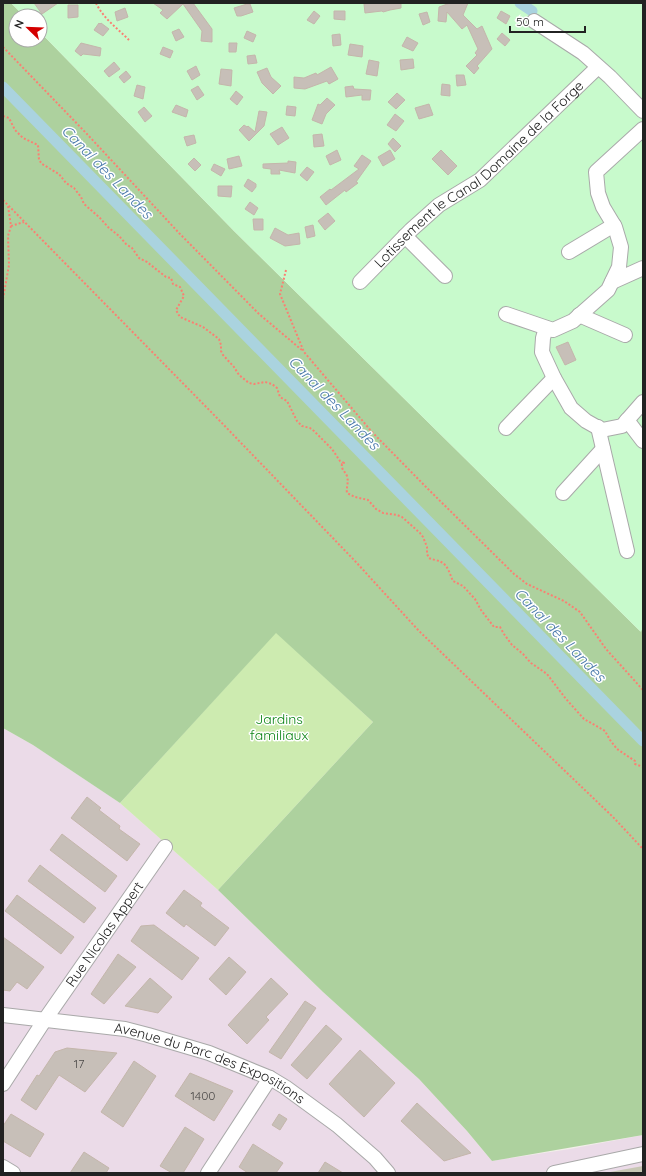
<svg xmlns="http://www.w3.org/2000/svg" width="646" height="1176" font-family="Quicksand,sans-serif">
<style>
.industrial{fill:#ebdbe8}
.construction{fill:#c7c7b4}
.grass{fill:#cdebb0}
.forest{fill:#add19e}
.park{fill:#c8facc}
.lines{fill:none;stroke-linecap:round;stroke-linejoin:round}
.canal{stroke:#aad3df;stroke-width:11}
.building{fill:#c7bfb8;stroke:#c4b6ab}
.minor-casing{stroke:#a9a9a9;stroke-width:16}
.path{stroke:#fa8072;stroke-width:2;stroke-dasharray:2 2;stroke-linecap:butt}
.minor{stroke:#fff;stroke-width:14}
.labels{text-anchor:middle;stroke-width:3;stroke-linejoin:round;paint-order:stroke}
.number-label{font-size:12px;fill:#4b4948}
.street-label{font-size:14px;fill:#222;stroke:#fff}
.park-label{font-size:14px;fill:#0c8416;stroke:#fff}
.water-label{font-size:15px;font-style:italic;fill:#4a7aab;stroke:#fff}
</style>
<rect width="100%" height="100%" fill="#f2efe9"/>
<!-- industrial -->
<path class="industrial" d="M3,728L33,745L120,803L218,890L323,992L419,1079L467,1131L492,1161L570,1149L643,1135V1173H3Z"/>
<!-- construction -->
<path class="construction" d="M643,1166V1173H605L621,1170Z"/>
<!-- grass -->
<path class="grass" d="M276,632L373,722L218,890L120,803Z"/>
<!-- forest -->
<path class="forest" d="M3,3H11L24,16H16V40H40V32L234,231L640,631L643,627V1135L492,1161L467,1131L419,1079L323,992L218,890L373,722L276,633L120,803L33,745L3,728Z"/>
<!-- park -->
<path class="park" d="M11,3H643V627L641,632L234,231L40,32V16H24Z"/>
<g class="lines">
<!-- canal -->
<path class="canal" d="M520,3L532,11
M3,87L643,741"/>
</g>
<!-- building -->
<path class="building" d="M34,3H58L42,14Z
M153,3H193L212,29V42L201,41L202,31L183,4L167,19L160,13L163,10Z
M374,3H401V8L390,10L383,12L382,11L365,13L364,4Z
M450,3H468L463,15L477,29L482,26L492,49L477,66L479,68L474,74L466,66L477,55L475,53L478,49L467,25L462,29L447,12L446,22L438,21L439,7Z
M247,4H250L253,12L241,16H237L234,8Z
M68,5H78V17L68,18Z
M125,8L128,17L117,21L115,12Z
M314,11L320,16L314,24L307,20Z
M334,11H345V20L334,19Z
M501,11L510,16L506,24L497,18Z
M427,12L430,22L423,25L419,14Z
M99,23L100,24L101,23L109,29L103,36L94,30Z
M179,29L184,37L176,41L172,32Z
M247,31L256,35L253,42L244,38Z
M502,33L510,40L505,46L497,39Z
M340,34L341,45L333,46L332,35Z
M407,37L418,43L413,51L402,46Z
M81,43L101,48L100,56L83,54L81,56L75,51Z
M229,43H237L236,52H229Z
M350,44L363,46L362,57L348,55Z
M163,47L173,51L170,58L160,54Z
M255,55L257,63L248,64L247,56Z
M413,59L414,68L401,70L400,60Z
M369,60L379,62L377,76L366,74Z
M114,62L120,69L109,77L104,71Z
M196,66L200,75L192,80L187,71Z
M331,67L338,79L329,84L327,81L305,89L294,88V77L304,78L316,73L317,75Z
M267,68L271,77L281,86L273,94L262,83L257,72Z
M221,69L232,70L231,86L219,84Z
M126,71L131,77L124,83L119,77Z
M456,75H464L466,85L457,86Z
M442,84L450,85V96L441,95Z
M137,85L145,87L143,99L134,96Z
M198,86L204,95L197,100L191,90Z
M353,86L354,89L371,90L370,100H362V95L346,97L345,87Z
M236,91L243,97L237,105L230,99Z
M397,93L405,100L396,109L388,102Z
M327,98L335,105L326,114L322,124L312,120L318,104L320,105Z
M429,104L433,115L419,119L415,108Z
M176,105L188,110L186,117L172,112Z
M287,106L296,107L295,116L286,115Z
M144,107L152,116L145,122L138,112Z
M259,111L267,112L264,126L249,141L239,130L244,125L247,127L248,126L255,132Z
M395,114L404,121L396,131L387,125Z
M282,127L289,138L278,145L270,134Z
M322,134L324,146L314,147L313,135Z
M194,135L196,143L187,146L184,137Z
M393,138L401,146L395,152L388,144Z
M337,150L341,160L330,165L326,156Z
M390,150L395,159L383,166L378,157Z
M441,150L457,166L448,175L432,159Z
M362,155L371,161L356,182L358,183L346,192L345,190L326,205L320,197L330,189L331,190L359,169L354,166Z
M239,156L242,166L229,169L227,159Z
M194,158L201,165L195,171L188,164Z
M288,161L296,162L295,173L279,170L280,174H271V169L263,168V164L288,163Z
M214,164L225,169L221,176L211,170Z
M307,167L314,172L307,181L300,175Z
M248,179L256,184V187L252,192L244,186Z
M218,186H232L231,197L218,196Z
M250,202L258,208L254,215L245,209Z
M328,213L335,221L325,230L318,221Z
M253,219H263V230H254Z
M313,225L315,236L307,238L305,227Z
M275,228L288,235L299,233L300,244L285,246L270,238Z
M568,342L576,360L565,365L556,347Z
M87,797L101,808L99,810L120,826L119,829L140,844L127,861L71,818Z
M62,834L117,876L105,892L50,850Z
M40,865L96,908L84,923L28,881Z
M184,890L202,903L200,906L229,928L215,946L186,924L184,927L166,913Z
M17,895L74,937L61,954L5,911Z
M154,925L199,958L182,980L131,941L141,926Z
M3,937L44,967L27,989L17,982L10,991L3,990Z
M118,954L136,967L104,1004L91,994Z
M229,957L246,972L226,995L209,979Z
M150,978L172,997L158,1013L125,1006Z
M271,978L288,994L266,1017L269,1020L247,1044L228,1025Z
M305,1001L316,1008L281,1059L269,1052Z
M326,1025L342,1039L307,1079L291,1065Z
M67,1048L117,1053L85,1092L59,1075L36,1110L21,1100L37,1075L39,1076L55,1052Z
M360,1050L395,1083L364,1117L329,1084Z
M134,1061L156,1076L123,1127L101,1112Z
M190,1073L233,1091L214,1121L175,1096Z
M417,1103L471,1153L444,1161L401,1121Z
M11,1114L44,1134L30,1157L3,1141V1126Z
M279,1114L287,1119L280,1130L272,1125Z
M185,1127L204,1139L183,1173H172L160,1166Z
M253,1144L283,1163L276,1173H248L239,1167Z
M84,1152L109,1168L106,1173H70Z
M325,1162L343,1173H318Z"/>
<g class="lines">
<!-- minor casing -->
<g class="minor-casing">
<g id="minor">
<path d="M534,21L583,53L610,77L643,111"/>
<path d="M405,236L445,276"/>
<path d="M569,252L614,225"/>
<path id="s1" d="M360,282L411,230L439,205L480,180L598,67"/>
<path d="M612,282L643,268"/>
<path d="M506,314L553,330L573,321L608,290L619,267L621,247L615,227L603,207L598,193L596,172L643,129"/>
<path d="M579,315L625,335"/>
<path d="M546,328L543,338L542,352L554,378L571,408L586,421L602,430L622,426L643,402"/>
<path d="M627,420L643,441"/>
<path d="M598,427L627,551"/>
<path d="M506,428L554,378"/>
<path d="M563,493L603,449"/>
<path id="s2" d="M3,1015L125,1029L148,1035L209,1053L270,1078L285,1087L337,1125L375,1158L388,1173"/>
<path id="s3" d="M3,1084L44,1021L165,847"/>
<path d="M3,1167L13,1173"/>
<path d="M208,1173L270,1078"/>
<path d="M554,1173L643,1154"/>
</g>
</g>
<!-- path -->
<path class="path" d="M96,3C103,18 117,28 129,40
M3,47L87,134L179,233L259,314L303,351
M3,116L9,118L15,130L23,138L38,145L39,160L42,164L59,174L66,183L74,188L81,197L84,204L99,217L109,228L119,236L126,244L132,248L139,258L147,262L166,277L171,278L173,284L180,287L184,296L176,310L180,317L203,327L219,339L221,345V351L223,355L234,367L239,375L249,383L254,384L265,382L272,384L277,388L280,397L287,401L297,421L302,426L310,428L314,431L332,449L340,461L344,463L342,464C341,470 345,471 347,476C349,483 346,487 347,493L355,497L368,500L376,509L383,513L397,515L402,517L420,533L423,537L427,547V554L429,558C433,560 438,560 441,562C448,565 450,575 453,581L463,586L475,599L481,610L494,627H500L504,634L512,645L523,654L531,663L547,674L566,699L584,719L605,731L610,740L617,749L635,761V764L643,767
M3,200L218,419L355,561L419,631L613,817L643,849
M11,226L24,222
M286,270L280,294L304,352L372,432L428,489L514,574L527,584L564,601L580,612L606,649L643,690
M3,299L9,265L8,236L11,226L8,206"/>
<!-- minor -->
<use href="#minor" class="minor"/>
</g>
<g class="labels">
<!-- number labels -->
<g class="number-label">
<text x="79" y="1068">17</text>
<text x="203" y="1100">1400</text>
</g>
<!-- street labels -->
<g class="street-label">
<text dy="5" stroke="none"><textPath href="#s1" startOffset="161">Lotissement le Canal Domaine de la Forge</textPath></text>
<text dy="5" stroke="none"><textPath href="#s3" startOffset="181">Rue Nicolas Appert</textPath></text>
<text dy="5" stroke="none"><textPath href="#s2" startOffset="214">Avenue du Parc des Expositions</textPath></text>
</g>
<!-- park labels -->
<g class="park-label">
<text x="279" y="724">Jardins<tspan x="279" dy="16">familiaux</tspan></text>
</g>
<!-- water labels -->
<g class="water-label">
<text transform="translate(107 172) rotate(46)" y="5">Canal des Landes</text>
<text transform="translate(334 403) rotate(46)" y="5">Canal des Landes</text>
<text transform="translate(560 635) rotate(46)" y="5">Canal des Landes</text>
</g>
</g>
<!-- border -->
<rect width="646" height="1176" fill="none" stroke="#222222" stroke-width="8"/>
<!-- north arrow -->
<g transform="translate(28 28) rotate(293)"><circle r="19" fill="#ffffff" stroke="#a7a7a7"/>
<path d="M0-3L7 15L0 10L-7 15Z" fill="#d40000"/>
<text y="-6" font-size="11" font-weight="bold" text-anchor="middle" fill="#222222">N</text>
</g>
<!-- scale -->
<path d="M510 26v6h75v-6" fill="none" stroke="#222222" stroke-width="2"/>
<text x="516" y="26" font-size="12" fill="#222222" stroke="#ffffff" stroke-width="3" paint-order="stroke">50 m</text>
</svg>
